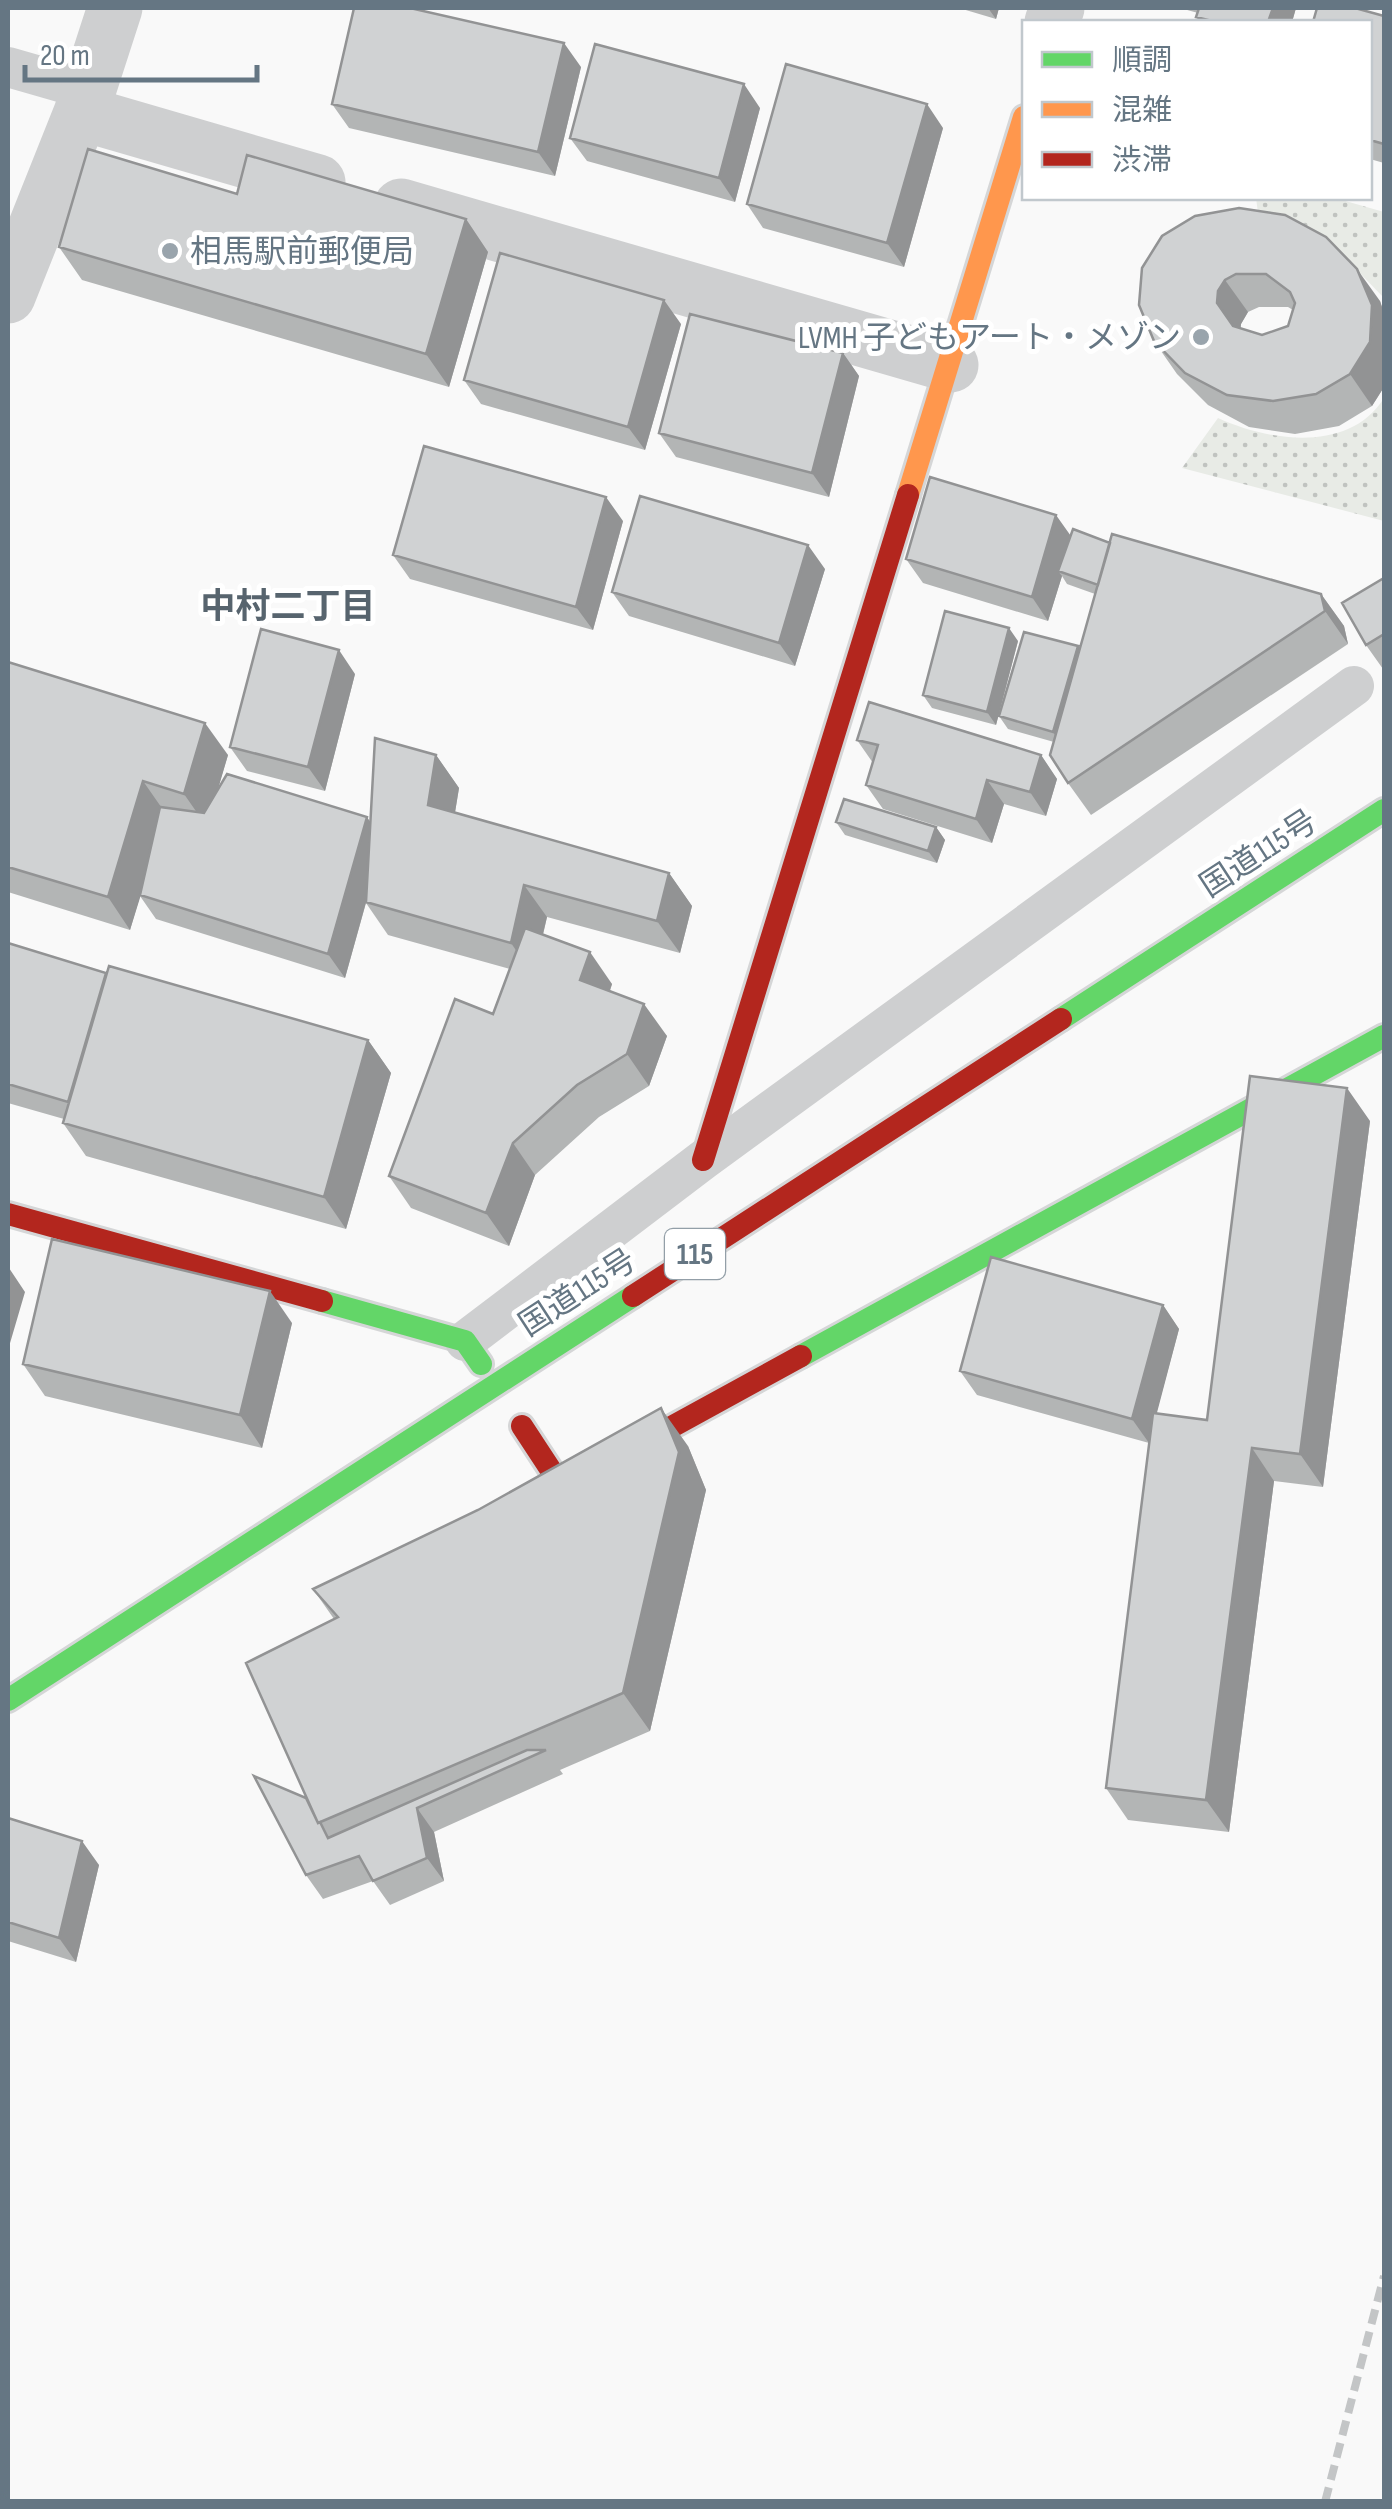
<svg xmlns="http://www.w3.org/2000/svg" width="1392" height="2509" font-family="'Sofia Sans Condensed','Noto Sans JP',sans-serif">
<style>
.grass{fill:url(#grass-dots)}
.lines{fill:none;stroke-linecap:round;stroke-linejoin:round}
.fast-casing{stroke:#d5d6d7;stroke-width:28}
.slow-casing{stroke:#d5d6d7;stroke-width:28}
.jam-casing{stroke:#d5d6d7;stroke-width:28}
.lane{stroke:#cecfd0;stroke-width:40}
.street{stroke:#cecfd0;stroke-width:55}
.fast{stroke:#63d668;stroke-width:22}
.slow{stroke:#ff974d;stroke-width:22}
.jam{stroke:#b3261e;stroke-width:22}
.rail{stroke:#c3c5c6;stroke-width:8;stroke-dasharray:15 8;stroke-linecap:butt}
.wall{fill:#b3b5b5;fill-rule:evenodd}
.shaded-wall{fill:#929394}
.building{fill:#d0d2d3;stroke:#929394;stroke-width:2.5;fill-rule:evenodd}
.poi-dot{fill:#99a4ac;stroke:#fff;stroke-width:4}
.labels{text-anchor:middle;stroke-width:10;stroke-linejoin:round;paint-order:stroke}
.shield{fill:#fff;stroke:#939fa8;stroke-width:2.5}
.shield-label{font-size:30px;font-weight:bold;fill:#657683}
.poi-label{font-size:32px;fill:#657683;stroke:#fff;text-anchor:start}
.street-label{font-size:32px;fill:#657683;stroke:#fff}
.neighbourhood-label{font-size:35px;font-weight:bold;fill:#57646e;stroke:#fff}
</style>
<defs>
<pattern id="grass-dots" width="8" height="8" patternUnits="userSpaceOnUse" patternTransform="scale(2.5)"><rect width="8" height="8" fill="#e8ebe6"/><path d="M2 2h.1M6 6h.1" fill="none" stroke="#c0c3c0" stroke-width="1.8" stroke-linecap="round"/></pattern>
</defs>
<rect width="100%" height="100%" fill="#f9f9f9"/>
<!-- grass -->
<path class="grass" d="M1256,198H1335L1384,212V298L1352,265L1261,235Z
M1384,398V521L1182,468L1218,418C1268,441 1349,454 1384,398Z"/>
<g class="lines">
<!-- fast casing -->
<g class="fast-casing">
<path id="fast" d="M1061,1019L1384,810
M322,1301L465,1341L481,1364
M801,1356L1384,1036
M8,1700L633,1296"/>
</g>
<!-- slow casing -->
<g class="slow-casing">
<path id="slow" d="M908,495L1024,117"/>
</g>
<!-- jam casing -->
<g class="jam-casing">
<path id="jam" d="M703,1160L908,495
M8,1214L322,1301
M633,1296L1061,1019
M522,1426L562,1487L801,1356"/>
</g>
<!-- lane -->
<path class="lane" d="M8,67L88,90
M465,1341L703,1160L1354,686"/>
<!-- street -->
<path class="street" d="M1052,22L1057,8
M81,113L318,182
M401,206L951,365
M8,296L81,113L115,8"/>
<!-- fast -->
<use href="#fast" class="fast"/>
<!-- slow -->
<use href="#slow" class="slow"/>
<!-- jam -->
<use href="#jam" class="jam"/>
<!-- rail -->
<path class="rail" d="M1325,2502L1384,2276"/>
</g>
<!-- wall -->
<path class="wall" d="M959,8H999L996,19Z
M1180,8H1296L1292,22H1201L1196,17L1198,13Z
M1384,16V163L1370,159V22Z
M581,67L555,176L349,128L332,104Z
M760,108L735,202L587,161L570,138Z
M943,128L904,267L763,228L747,204Z
M237,194L466,219L488,252L449,387L82,280L59,247Z
M1162,236L1380,301L1384,313V387L1372,406L1339,426L1295,434L1249,427L1208,405L1177,374L1154,341ZM1259,307H1288L1293,310L1288,326L1262,335L1240,328L1241,324L1248,312Z
M681,324L645,450L481,404L464,380Z
M843,353L859,376L829,497L676,457L659,433Z
M623,521L593,630L410,579L393,555Z
M1070,536L1110,543L1321,594L1344,626L1348,644L1091,815L1068,783L1054,742L1008,729L999,716L1080,650L1095,594L1067,584L1062,576L1048,621L923,583L906,559Z
M825,569L795,666L629,616L612,592Z
M1384,578V668L1383,669L1366,645Z
M1018,641L996,725L932,708L923,695Z
M8,662L228,755L217,791L370,822L436,755L459,788L455,812L669,873L692,906L680,953L547,917L543,935L612,984L610,991L667,1036L649,1086L599,1117L535,1175L509,1246L411,1208L389,1176L493,1014L510,969L388,935L366,903L345,978L156,919L140,896L130,930L8,892Z
M355,674L325,791L247,771L230,747Z
M857,740L1041,755L1057,779L1046,816L1004,804L992,843L883,809L866,785L873,763Z
M836,822L936,827L945,840L937,863L845,835Z
M8,943L106,973L368,1040L391,1073L346,1229L86,1156L63,1123L64,1119L8,1103Z
M1370,1121L1323,1487L1274,1481L1229,1832L1128,1820L1106,1788L1149,1443L977,1395L960,1371L1163,1305L1179,1329L1156,1414L1207,1420Z
M292,1323L262,1448L45,1396L23,1364Z
M688,1446L706,1490L650,1731L560,1770L563,1774L434,1832L444,1881L390,1905L373,1881L323,1899L306,1875V1798L334,1619L313,1589Z
M8,1818L99,1865L76,1962L8,1941Z"/>
<!-- shaded-wall -->
<path class="shaded-wall" d="M988,8H999L996,19Z
M1273,8H1296L1292,22H1268Z
M564,43L581,67L555,176L538,152Z
M744,84L760,108L735,202L719,178Z
M927,104L943,128L904,267L887,243Z
M466,219L488,252L449,387L426,354Z
M1357,269L1380,301L1384,313V387L1372,406L1350,374Z
M1225,280L1248,312L1241,324L1240,336L1217,303L1218,291Z
M664,300L681,324L645,450L628,427Z
M843,353L859,376L829,497L812,473Z
M606,497L623,521L593,630L576,607Z
M1056,515L1073,539L1058,571L1062,576L1048,621L1032,597Z
M808,545L825,569L795,666L779,643Z
M1321,594L1344,626L1348,644L1325,611Z
M1009,628L1018,641L996,725L987,712Z
M1078,646L1086,659L1062,745L1053,732Z
M339,650L355,674L325,791L308,767Z
M205,723L228,755L207,827L184,794Z
M436,755L459,788L451,837L428,805Z
M1041,755L1057,779L1046,816L1030,792Z
M987,780L1004,804L992,843L976,819Z
M143,781L166,814L130,930L108,897Z
M367,817L383,841L345,978L328,954Z
M936,827L945,840L937,863L928,851Z
M669,873L692,906L680,953L657,921Z
M524,885L547,917L533,975L511,943Z
M590,952L612,984L602,1012L580,980Z
M644,1004L667,1036L649,1086L627,1054Z
M368,1040L391,1073L346,1229L324,1197Z
M1347,1088L1370,1121L1323,1487L1300,1454Z
M513,1143L535,1175L509,1246L486,1213Z
M9,1268L25,1292L8,1350V1272Z
M270,1291L292,1323L262,1448L240,1415Z
M1163,1305L1179,1329L1149,1443L1132,1419Z
M661,1408L688,1446L706,1490L650,1731L623,1693Z
M1252,1448L1274,1481L1229,1832L1206,1800Z
M417,1808L434,1832L444,1881L427,1858Z
M82,1841L99,1865L76,1962L59,1938Z"/>
<!-- building -->
<path class="building" d="M354,8H410L564,43L538,152L332,104Z
M1199,8H1273L1268,22H1216L1196,17Z
M1317,8H1355L1384,16V144L1370,140V22H1313Z
M595,44L744,84L719,178L570,138Z
M786,64L927,104L887,243L747,204Z
M88,149L237,194L247,155L466,219L426,354L59,247Z
M1239,208L1285,215L1326,237L1357,269L1372,305L1370,342L1350,374L1316,394L1273,401L1227,395L1185,373L1154,341L1139,305L1142,268L1162,236L1195,216ZM1236,274H1266L1290,292L1295,303L1288,326L1262,335L1233,326L1217,303L1218,291L1225,280Z
M500,253L664,300L628,427L464,380Z
M690,314L843,353L812,473L659,433Z
M424,446L606,497L576,607L393,555Z
M930,477L1056,515L1032,597L906,559Z
M640,496L808,545L779,643L612,592Z
M1073,529L1110,543L1098,585L1058,571Z
M1112,534L1321,594L1325,611L1068,783L1050,755Z
M1384,578V634L1366,645L1342,603Z
M945,611L1009,628L987,712L923,695Z
M261,629L339,650L308,767L230,747Z
M1024,632L1078,646L1053,732L999,716Z
M8,662L205,723L184,794L143,781L108,897L8,867Z
M869,702L1041,755L1030,792L987,780L976,819L866,785L878,745L857,740Z
M375,738L436,755L428,805L669,873L657,921L524,885L511,943L366,902Z
M227,774L367,817L328,954L140,895L160,807L204,813Z
M844,799L936,827L928,851L836,822Z
M525,928L590,952L580,980L644,1004L627,1054L577,1085L513,1143L486,1213L389,1176L455,999L493,1014Z
M8,943L106,973L68,1102L8,1084Z
M109,966L368,1040L324,1197L63,1123Z
M1250,1076L1347,1088L1300,1454L1252,1448L1206,1800L1106,1788L1153,1413L1207,1420Z
M52,1239L270,1291L240,1415L23,1364Z
M991,1257L1163,1305L1132,1419L960,1371Z
M661,1408L679,1452L623,1693L318,1823L246,1663L338,1617L313,1589L478,1510Z
M527,1750H546L417,1808L427,1858L373,1881L359,1856L306,1875L254,1776L306,1798L318,1823L320,1822L328,1838Z
M8,1818L82,1841L59,1938L8,1922Z"/>
<!-- markers -->
<g class="poi-dot">
<circle cx="170" cy="251" r="10"/>
<circle cx="1201" cy="337" r="10"/>
</g>
<g class="labels">
<!-- shield labels -->
<rect class="shield" x="665" y="1229" width="60" height="50" rx="8"/>
<g class="shield-label">
<text x="695" y="1264">115</text>
</g>
<!-- poi labels -->
<g class="poi-label">
<text x="190" y="262">相馬駅前郵便局</text>
<text x="1181" y="348" text-anchor="end">LVMH 子どもアート・メゾン</text>
</g>
<!-- street labels -->
<g class="street-label">
<text transform="translate(1258 853) rotate(-33)" y="11">国道115号</text>
<text transform="translate(577 1292) rotate(-33)" y="11">国道115号</text>
</g>
<!-- neighbourhood labels -->
<g class="neighbourhood-label">
<text x="288" y="618">中村二丁目</text>
</g>
</g>
<!-- border -->
<rect width="1392" height="2509" fill="none" stroke="#657683" stroke-width="20"/>
<!-- legend -->
<rect x="1022" y="20" width="350" height="180" fill="#ffffff" stroke="#c1c8cd" stroke-width="2.5"/>
<rect x="1042" y="52" width="50" height="15" fill="#63d668" stroke="#c1c8cd" stroke-width="2.5"/>
<text x="1112" y="70" font-size="30" fill="#657683">順調</text>
<rect x="1042" y="102" width="50" height="15" fill="#ff974d" stroke="#c1c8cd" stroke-width="2.5"/>
<text x="1112" y="120" font-size="30" fill="#657683">混雑</text>
<rect x="1042" y="152" width="50" height="15" fill="#b3261e" stroke="#c1c8cd" stroke-width="2.5"/>
<text x="1112" y="170" font-size="30" fill="#657683">渋滞</text>
<!-- scale -->
<path d="M25 65v15h232v-15" fill="none" stroke="#657683" stroke-width="5"/>
<text x="40" y="65" font-size="30" fill="#657683" stroke="#ffffff" stroke-width="8" paint-order="stroke">20 m</text>
</svg>
